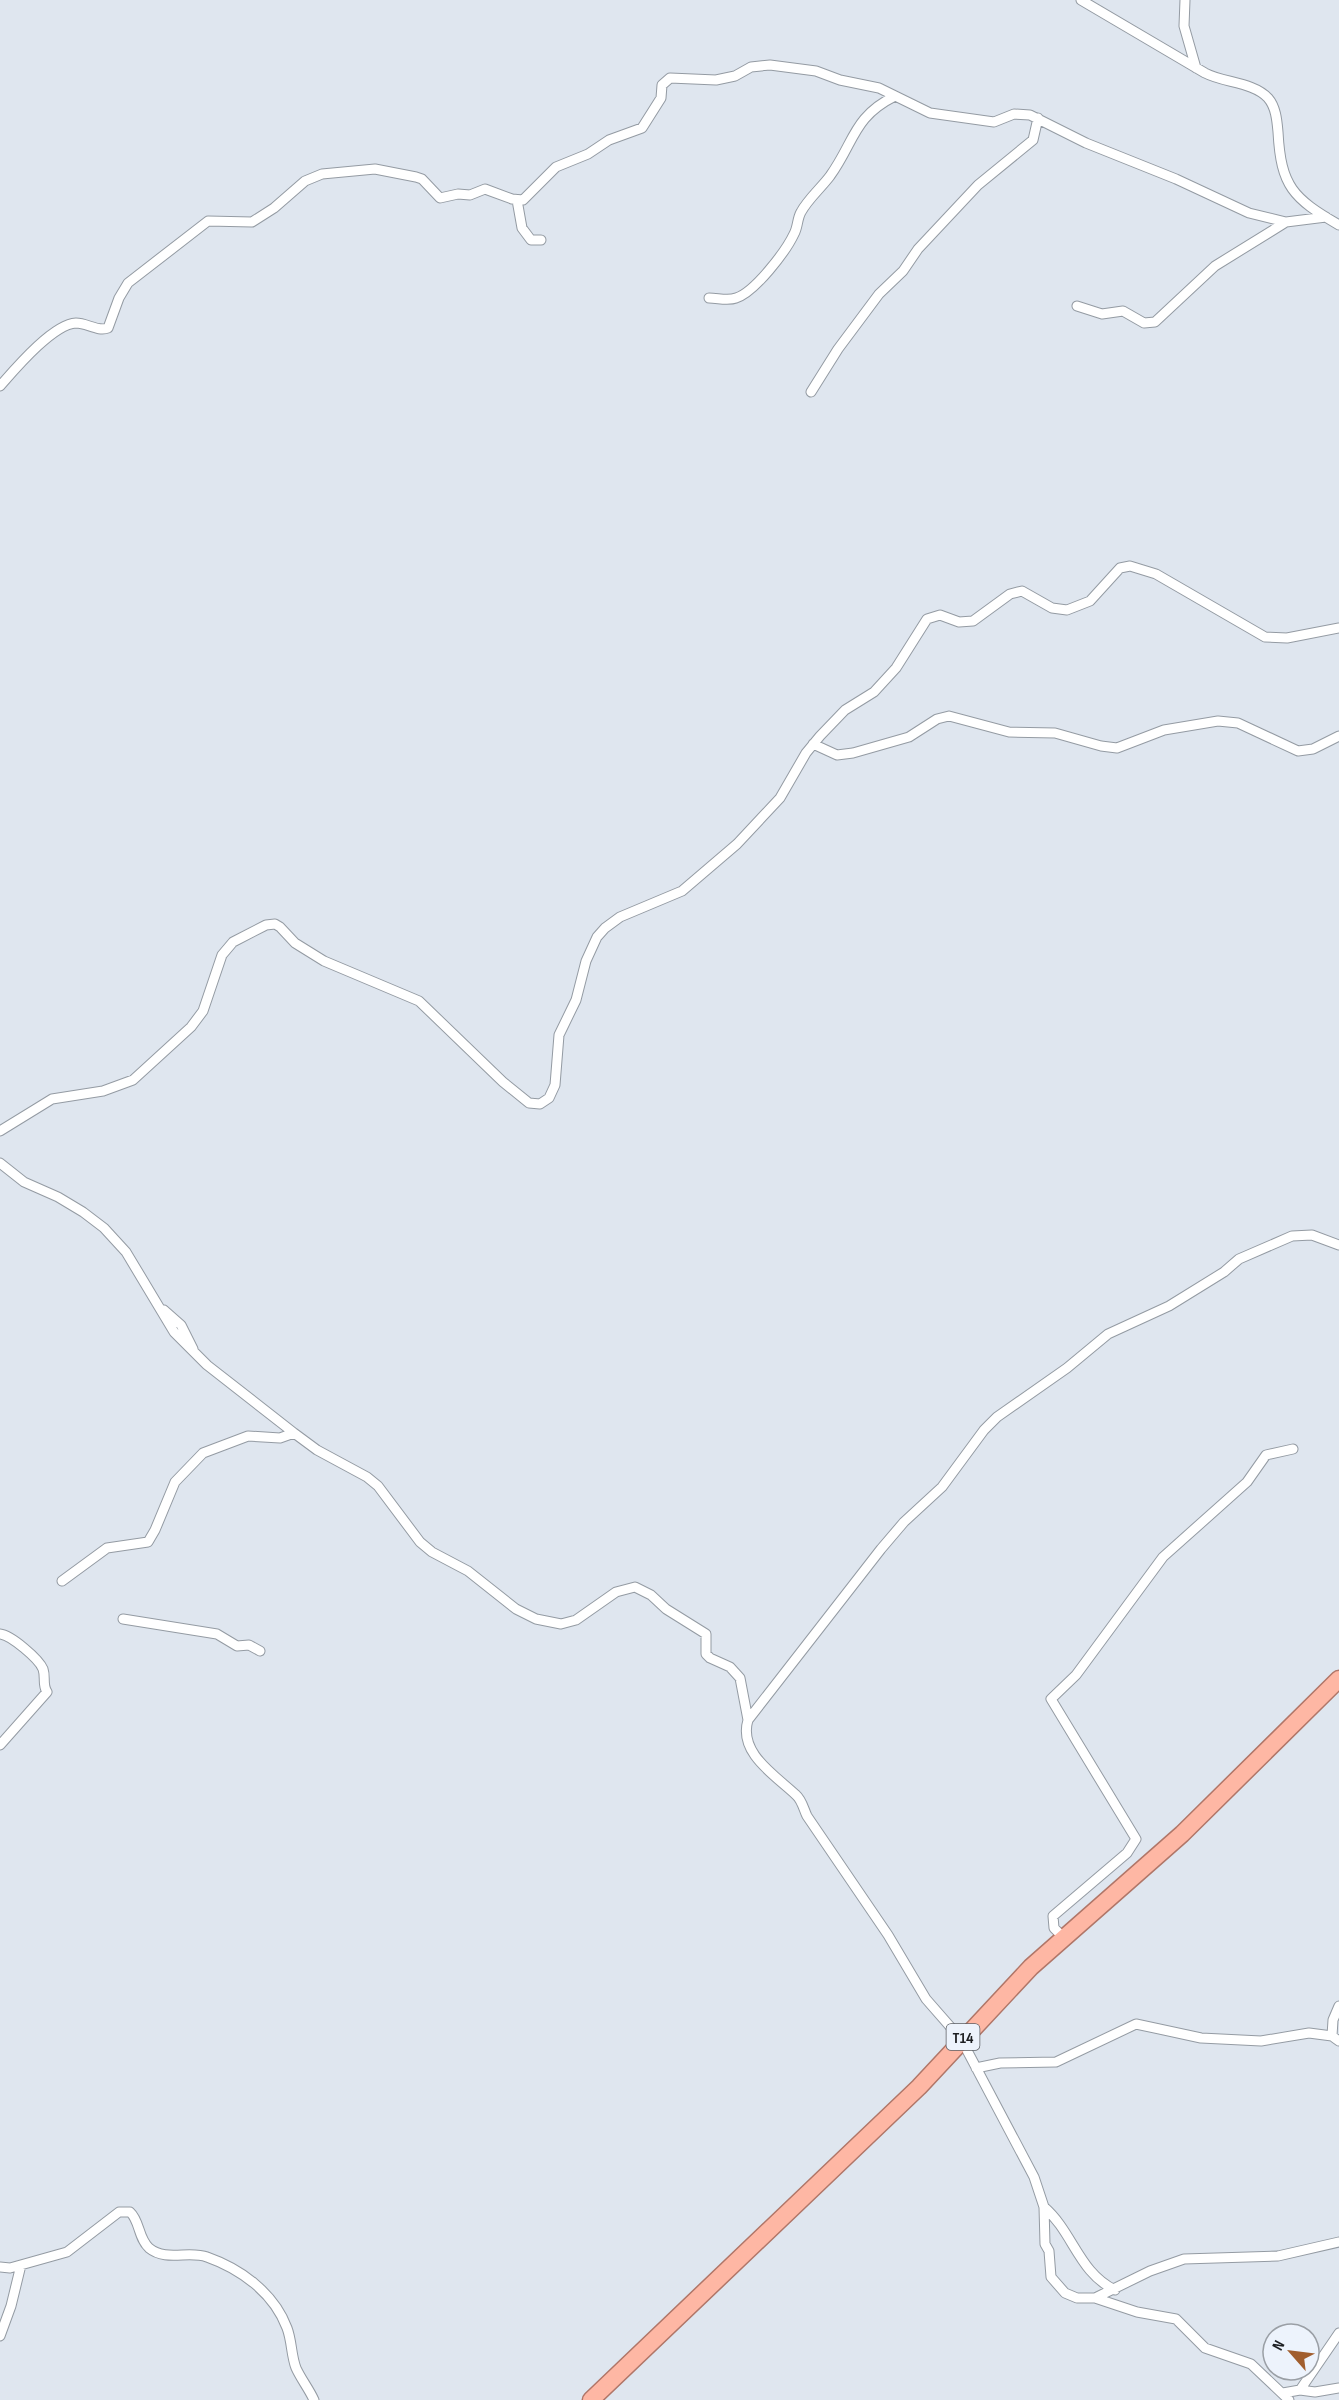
<svg xmlns="http://www.w3.org/2000/svg" width="1339" height="2400" font-family="'Sofia Sans Condensed',sans-serif">
<style>
.lines{fill:none;stroke-linecap:round;stroke-linejoin:round}
.minor-casing{stroke:#949ba3;stroke-width:11}
.trunk-casing{stroke:#b07668;stroke-width:19}
.minor{stroke:#fff;stroke-width:9}
.trunk{stroke:#feb7a4;stroke-width:16}
.labels{text-anchor:middle;stroke-width:5;stroke-linejoin:round;paint-order:stroke}
.shield{fill:#edf3fc;stroke:#5c5f64;stroke-width:1.5}
.shield-label{font-size:16px;font-weight:bold;fill:#1e2023}
</style>
<rect width="100%" height="100%" fill="#dfe6ef"/>
<g class="lines">
<!-- minor casing -->
<g class="minor-casing">
<path id="minor" d="M1081,0L1205,73C1224,83 1253,82 1268,98C1276,107 1277,121 1278,132C1281,187 1293,198 1339,225
M1185,0L1184,26L1196,68
M517,200L522,228L531,240H541
M709,298C718,298 728,301 736,298C755,292 786,251 794,234C798,227 797,219 801,212C808,199 821,188 830,176C855,141 853,117 895,96
M1077,306L1102,314L1123,311L1144,323L1155,322L1215,266L1286,222
M0,386C15,369 53,324 76,323C87,323 98,332 108,328L119,298L128,283L208,221L252,222L274,208L305,181L322,174L375,169L416,177L422,179L440,198L458,194L470,195L485,189L512,199L523,200L556,167L588,154L609,140L642,128L661,98L662,85L670,78L716,80L735,76L751,67L770,65L816,71L840,80L879,88L930,113L994,122L1014,114L1030,115L1086,143L1176,179L1249,213L1286,222L1326,217
M811,392L838,349L879,294L903,271L918,249L978,185L1033,140L1038,118
M813,744L837,755L853,753L909,737L937,719L949,716L1009,732L1055,733L1101,746L1117,748L1164,730L1218,721L1238,723L1298,751L1313,749L1339,736
M0,1131L52,1099L103,1091L133,1080L191,1027L203,1011L222,955L233,942L266,925L275,924L280,927L295,943L324,961L419,1001L503,1082L529,1103L540,1104L549,1098L555,1085L559,1035L576,1000L586,961L597,937L605,928L620,917L682,891L737,844L780,798L806,753L820,736L845,710L874,692L896,668L927,619L940,615L959,622L973,621L1010,594L1022,591L1052,608L1067,610L1090,601L1120,568L1130,566L1156,574L1265,637L1287,638L1339,628
M0,1163L24,1182L58,1197L83,1212L104,1228L126,1252L174,1332L207,1365L294,1433L317,1450L367,1477L378,1486L420,1542L432,1552L468,1571L516,1609L536,1619L561,1624L576,1620L616,1592L635,1587L651,1595L666,1609L706,1634V1654L710,1658L730,1667L740,1678L748,1720
M1339,1245L1312,1235L1292,1236L1239,1259L1224,1272L1169,1306L1108,1334L1067,1368L997,1417L984,1430L942,1487L904,1522L881,1549L748,1720C738,1753 775,1775 796,1795C802,1800 804,1810 807,1816L888,1935L926,1999L961,2039L1034,2177L1044,2207L1045,2244L1049,2251L1051,2277L1065,2293L1077,2298H1095L1150,2271L1184,2259L1278,2256L1339,2242
M164,1310L181,1325L193,1349
M62,1581L107,1548L148,1542L155,1530L175,1482L203,1453L248,1436L280,1438L294,1433
M123,1619L217,1634L237,1646L249,1645L260,1651
M0,1634C11,1635 39,1659 43,1669C46,1678 42,1684 47,1692L0,1745
M1064,1938L1054,1928L1053,1916L1127,1853L1136,1839L1051,1699L1076,1675L1163,1557L1247,1482L1266,1455L1293,1449
M1332,2036L1333,2020L1339,2006
M976,2068L1000,2063L1056,2062L1136,2024L1201,2038L1261,2041L1309,2033L1332,2036L1339,2041
M1044,2207C1073,2232 1079,2273 1115,2290
M0,2267L10,2268L67,2252L119,2212H130C140,2221 138,2238 149,2248C166,2262 189,2250 207,2257C241,2269 274,2293 287,2328C292,2341 291,2355 296,2368C301,2379 309,2389 314,2400
M1095,2298L1137,2312L1176,2319L1205,2348L1251,2364L1289,2400
M0,2336L11,2306L21,2265
M1300,2390L1315,2392L1339,2388
M1283,2393L1300,2390L1339,2333"/>
</g>
<!-- trunk casing -->
<g class="trunk-casing">
<path id="trunk" d="M591,2400L919,2087L1031,1967L1182,1834L1339,1679"/>
</g>
<!-- minor -->
<use href="#minor" class="minor"/>
<!-- trunk -->
<use href="#trunk" class="trunk"/>
</g>
<g class="labels">
<!-- shield labels -->
<rect class="shield" x="946.5" y="2024" width="33" height="26" rx="4.5"/>
<g class="shield-label">
<text x="963" y="2043">T14</text>
</g>
</g>
<!-- north arrow -->
<g transform="translate(1291 2352) rotate(298)"><circle r="28" fill="#edf3fc" stroke="#9a9fa5" stroke-width="1.5"/>
<path d="M0-4.5L10 22L0 15L-10 22Z" fill="#a15e2e"/>
<text y="-9" font-size="16" font-weight="bold" text-anchor="middle" fill="#1e2023">N</text>
</g>
</svg>
